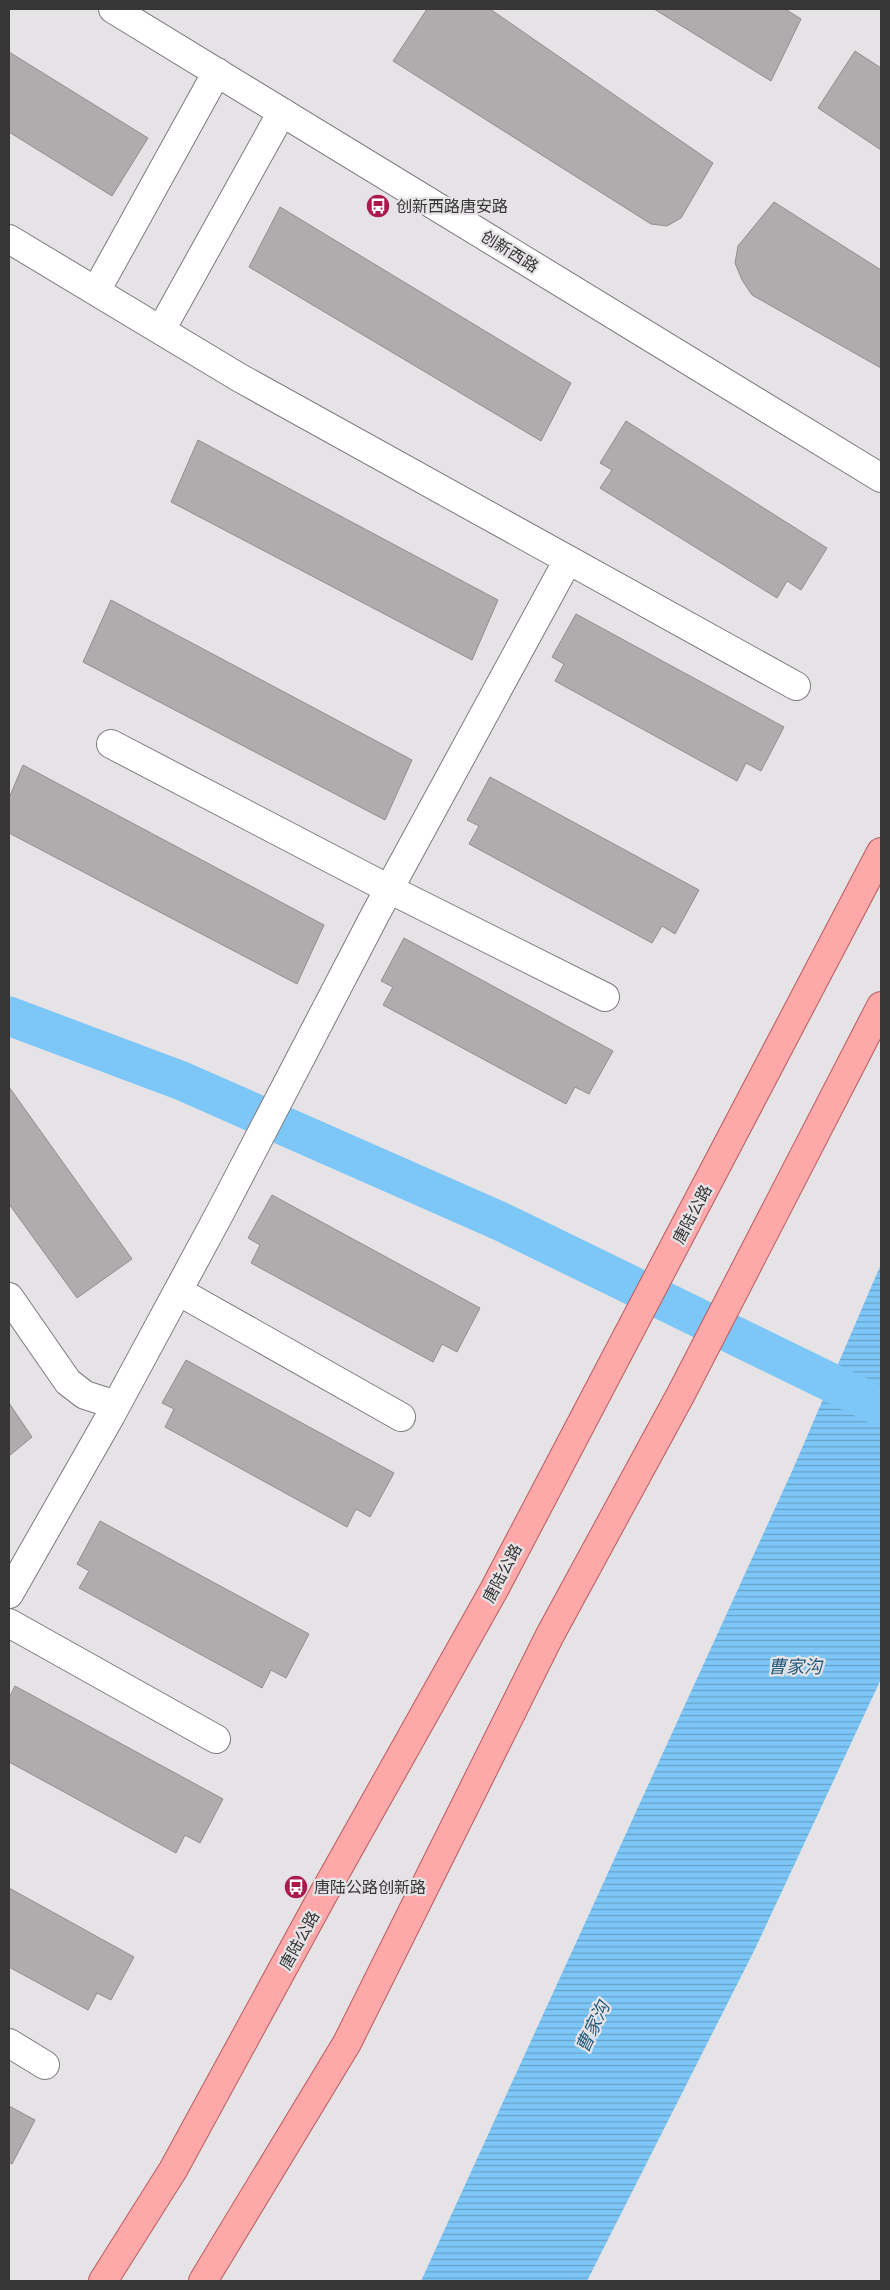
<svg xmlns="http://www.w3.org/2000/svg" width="890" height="2290" font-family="'Sofia Sans Condensed','Noto Sans SC',sans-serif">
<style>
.water{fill:url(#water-rules)}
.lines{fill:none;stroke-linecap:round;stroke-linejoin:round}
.canal{stroke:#7cc7f7;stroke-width:39}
.building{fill:#b0acae;stroke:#918e90}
.minor-casing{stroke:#7d7a7d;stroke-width:30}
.major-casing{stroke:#b85a5d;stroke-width:30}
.minor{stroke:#fff;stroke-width:28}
.major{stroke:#fea8aa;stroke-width:28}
.labels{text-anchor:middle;stroke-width:4.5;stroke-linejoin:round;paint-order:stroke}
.poi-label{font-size:16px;fill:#373637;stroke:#e6e3e6;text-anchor:start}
.street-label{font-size:16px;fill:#373637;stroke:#e6e3e6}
.water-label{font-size:18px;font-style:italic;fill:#265d7e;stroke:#e6e3e6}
</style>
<defs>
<pattern id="water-rules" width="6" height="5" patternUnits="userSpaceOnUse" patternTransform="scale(1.25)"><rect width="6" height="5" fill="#7cc7f7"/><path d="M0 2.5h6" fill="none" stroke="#66a2c9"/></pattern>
</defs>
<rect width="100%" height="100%" fill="#e6e3e6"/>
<!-- water -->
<path class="water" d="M881,1264V1679L755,1949L587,2281H421L793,1469Z"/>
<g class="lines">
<!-- canal -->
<path class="canal" d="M9,1016L182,1081L504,1223L881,1407"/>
</g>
<!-- building -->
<path class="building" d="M427,9H490L713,163L681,218L667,226L651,224L393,61Z
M654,9H785L801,19L771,81Z
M855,51L881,68V150L818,108Z
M9,52L148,138L112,196L9,132Z
M774,202L881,270V368L752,295L742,280L735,263L738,246Z
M280,207L571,383L541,441L249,267Z
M626,421L827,548L801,590L787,581L777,598L600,488L612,470L600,463Z
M198,440L498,600L472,660L171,502Z
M111,600L412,760L385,820L83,662Z
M576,614L784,727L761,771L746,763L737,781L555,681L564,664L552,657Z
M23,765L324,925L297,984L9,833V798Z
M490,777L699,890L675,934L662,926L652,943L469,844L479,826L467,820Z
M404,938L613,1051L589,1094L575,1087L566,1104L383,1005L393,987L381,981Z
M9,1087L132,1259L77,1298L9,1204Z
M272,1195L480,1308L457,1352L442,1344L433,1362L251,1263L260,1245L248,1238Z
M186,1360L394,1473L370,1517L356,1509L347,1527L165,1427L174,1409L162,1403Z
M9,1403L32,1437L9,1456Z
M100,1521L309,1634L286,1678L271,1670L262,1688L79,1588L89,1571L77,1564Z
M15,1686L223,1799L200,1843L185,1835L176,1853L9,1762V1698Z
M9,1888L134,1957L111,2000L97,1993L88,2010L9,1967Z
M9,2106L35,2120L12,2164L9,2162Z"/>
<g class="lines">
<!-- minor casing -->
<g class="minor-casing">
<path id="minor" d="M113,9L881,478
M9,239L240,378L796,686
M96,291L217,72
M161,330L282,112
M111,744L389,889L605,997
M178,1291L401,1417
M9,1297L68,1382L85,1395L116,1405
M9,1594L111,1415L221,1211L376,913L568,560
M9,1623L216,1739
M9,2043L45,2065"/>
</g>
<!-- major casing -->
<g class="major-casing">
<path id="major" d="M103,2281L173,2170L324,1893L495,1588L881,852
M203,2281L347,2043L550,1635L681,1394L881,1006"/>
</g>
<!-- minor -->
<use href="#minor" class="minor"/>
<!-- major -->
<use href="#major" class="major"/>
</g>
<!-- icons -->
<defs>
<g id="bus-disc" transform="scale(1.25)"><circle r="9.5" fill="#ac1a4d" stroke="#e6e3e6"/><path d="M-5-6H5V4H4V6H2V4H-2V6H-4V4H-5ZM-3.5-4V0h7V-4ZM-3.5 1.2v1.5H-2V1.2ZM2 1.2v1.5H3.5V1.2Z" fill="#fff"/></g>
</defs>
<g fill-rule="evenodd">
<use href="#bus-disc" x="378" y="206"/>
<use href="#bus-disc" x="296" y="1887"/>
</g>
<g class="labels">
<!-- poi labels -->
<g class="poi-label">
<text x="396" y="212">创新西路唐安路</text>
<text x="314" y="1893">唐陆公路创新路</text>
</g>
<!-- street labels -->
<g class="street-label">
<text transform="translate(510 251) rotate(32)" y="6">创新西路</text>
<text transform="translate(692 1214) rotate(-62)" y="6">唐陆公路</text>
<text transform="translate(502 1573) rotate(-62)" y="6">唐陆公路</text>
<text transform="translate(299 1940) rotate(-61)" y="6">唐陆公路</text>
</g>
<!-- water labels -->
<g class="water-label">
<text x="795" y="1673">曹家沟</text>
<text transform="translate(593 2027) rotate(-65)" y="6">曹家沟</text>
</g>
</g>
<!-- border -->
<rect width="890" height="2290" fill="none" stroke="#373637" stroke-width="20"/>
</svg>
